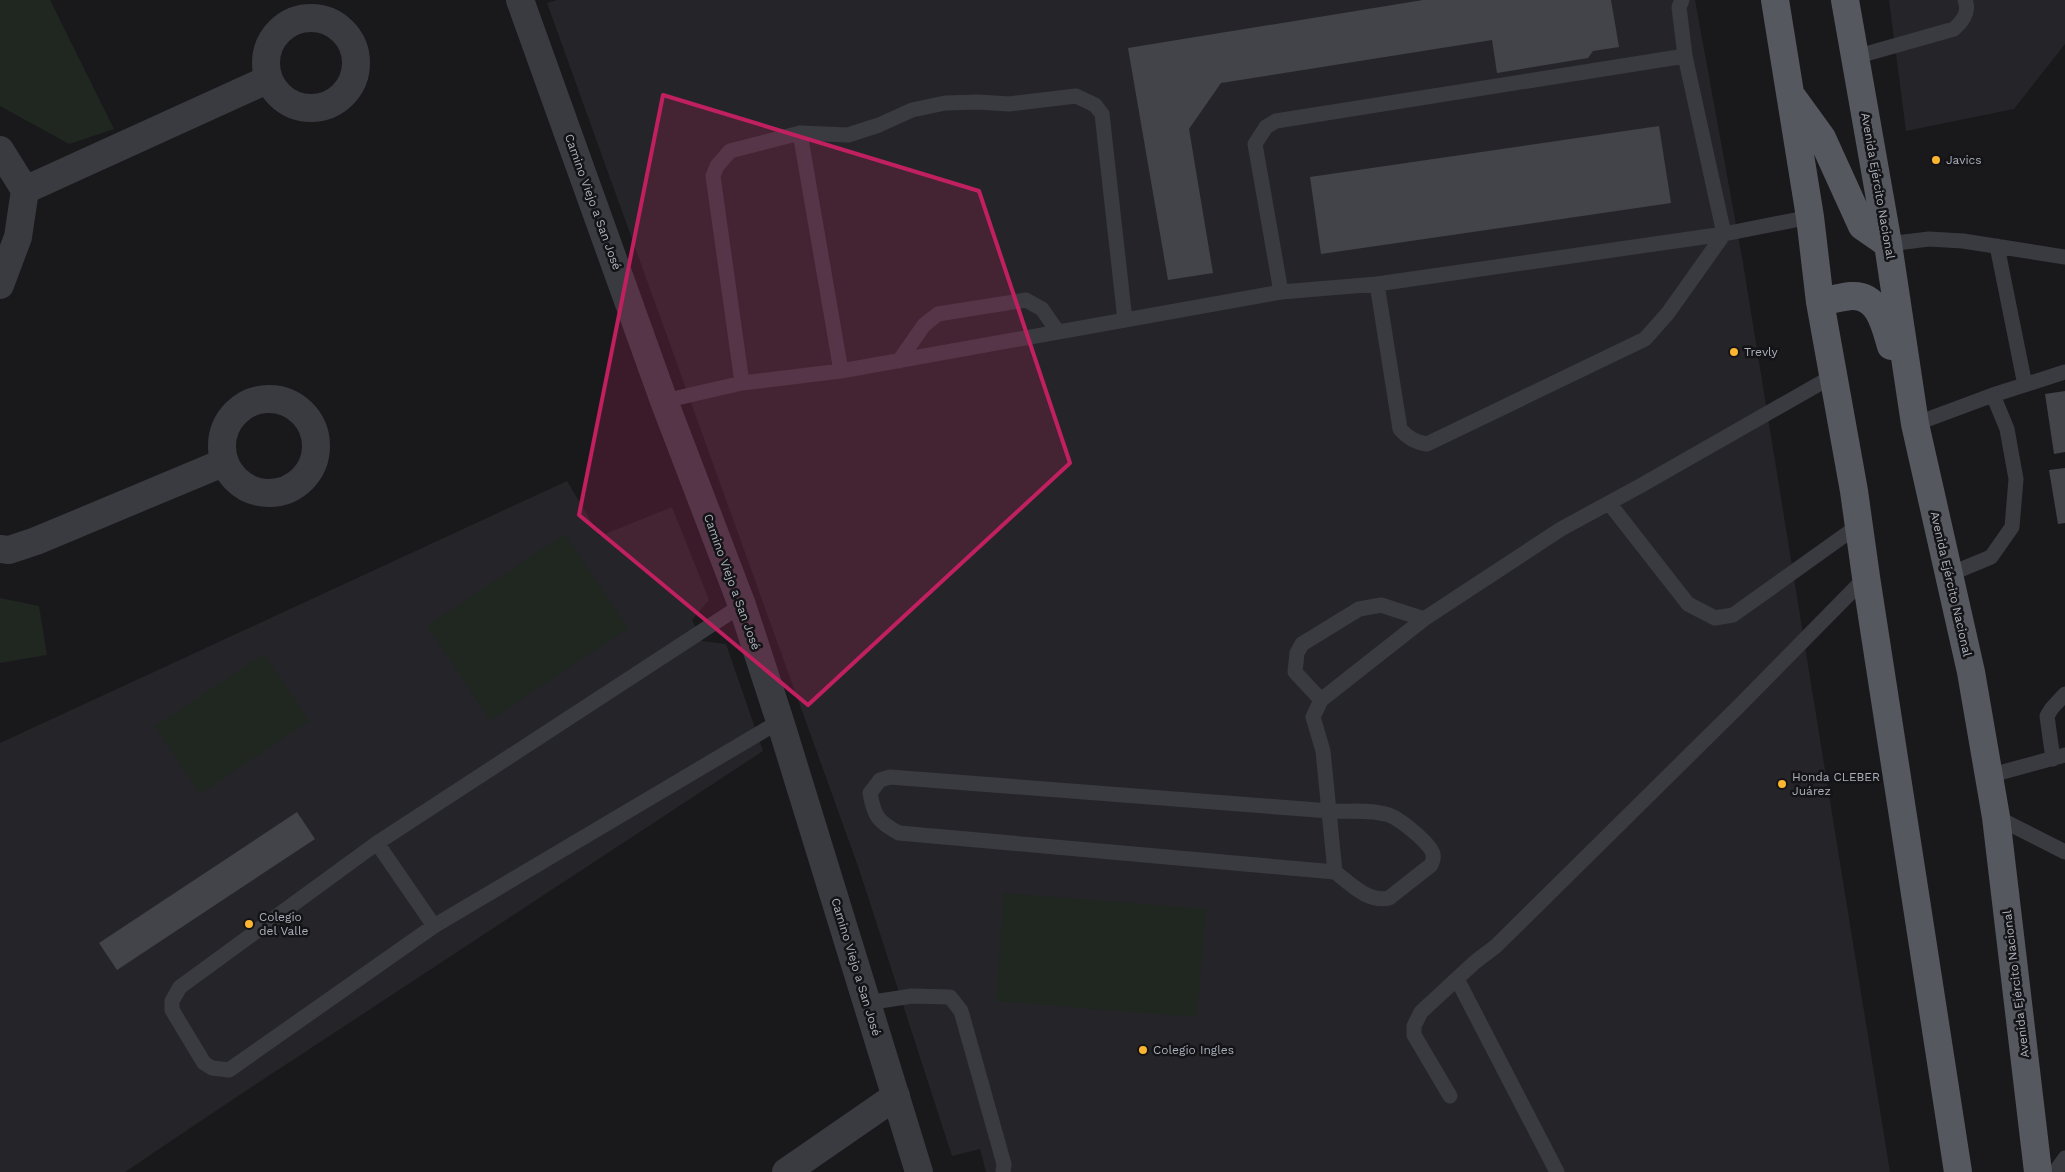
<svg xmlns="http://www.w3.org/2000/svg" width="2065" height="1172" font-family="'Work Sans',sans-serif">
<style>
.built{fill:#252529}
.green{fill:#1f2720}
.building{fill:#434449}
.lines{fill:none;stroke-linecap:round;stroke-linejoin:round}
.service{stroke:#3a3b41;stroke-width:15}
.minor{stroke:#3a3b41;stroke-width:28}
.tertiary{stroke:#3a3b41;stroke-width:28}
.primary{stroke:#565860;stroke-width:28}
.marked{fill:#c12060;fill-opacity:0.2;stroke:#c12060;stroke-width:4;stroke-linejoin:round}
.poi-dot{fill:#fcb531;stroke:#141417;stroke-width:2}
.labels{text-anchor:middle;stroke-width:5;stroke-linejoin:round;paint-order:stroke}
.poi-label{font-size:12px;fill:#abb0bc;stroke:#141417;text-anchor:start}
.street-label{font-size:12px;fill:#abb0bc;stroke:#141417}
</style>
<rect width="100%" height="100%" fill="#19191c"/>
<!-- built -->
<path class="built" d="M557,0H1695L1743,263L1890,1172H986L980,1149L952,1156L859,869L547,3Z
M1889,0H2065V44L2014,109L1906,131Z
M567,481L600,536L672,507L709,600L692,620L702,641L726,644L763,751L235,1098L125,1172H0V743Z"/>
<!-- green -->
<path class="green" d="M0,0H50L114,129L69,144L0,106Z
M565,534L628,628L490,720L427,626Z
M0,598L39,606L47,655L0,663Z
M264,654L309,721L200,794L155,726Z
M1004,893L1206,909L1197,1017L996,1001Z"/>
<!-- building -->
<path class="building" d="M1423,0H1611L1619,47L1593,51L1588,58L1497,73L1492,40L1221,83L1189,129L1213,273L1168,280L1128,48Z
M1659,126L1671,203L1321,254L1310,177Z
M2065,391V452L2054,454L2045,394Z
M2065,468V523L2058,524L2049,470Z
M297,812L315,839L117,970L99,943Z"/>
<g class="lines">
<!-- service -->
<path class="service" d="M1682,0L1679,7L1685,56
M1855,57L1954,29C1963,21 1970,12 1965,0
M800,133L841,371
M1888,244L1929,239L1963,241L2065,257
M1997,246L2025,385
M1281,292L1255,144L1266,127L1276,121L1685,56L1724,234L1668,313L1645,339L1427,444C1415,442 1408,438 1400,429L1377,284
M899,361L924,325L938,314L1026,300L1042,309L1058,332
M742,383L713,176L717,166L730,151L800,133L848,135L879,125L912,110L945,103L978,102L1009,104L1076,96L1095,105L1102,114L1125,320
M664,401L742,383L841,371L1281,292L1377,284L1724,234L1810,217
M1915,424L1993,395L2065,372
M1609,503L1688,604L1715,618L1733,615L1859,525
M1950,574L1991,557L2012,527L2016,479L2007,429L1993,395
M742,605L377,843L180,987L172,1001V1010L204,1063L212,1068L229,1070L434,926L780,721
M1321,700L1295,672L1297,653L1302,644L1359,609L1381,605L1424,619
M2053,759L2047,716L2052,708L2065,694
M1988,776L2065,755
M1996,817L2065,852
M377,843L434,926
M1335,872C1351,884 1368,903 1389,898L1431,865C1433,861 1434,858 1433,854C1430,843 1400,819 1389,815C1371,809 1348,812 1330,811L890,777L880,780L870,793C874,816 878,822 899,833L1335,872L1323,751L1313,717L1321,700L1424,619L1561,529L1640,486L1833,376
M1457,979L1557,1172
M867,1003L912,996L950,997L961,1011L1004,1164L1003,1172
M1450,1096L1414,1035V1026L1421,1012L1475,962L1496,946L1739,706L1866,577
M2055,1172L2065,1158"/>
<!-- minor -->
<path class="minor" d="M266 63a45 45 0 1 1 90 0a45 45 0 1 1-90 0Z
M0,150L25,190
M25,190L269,79
M0,285L18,237L25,190
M222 446a47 47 0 1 1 94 0a47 47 0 1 1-94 0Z
M0,549L9,550L36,541L225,462
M786,1172L896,1096"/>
<!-- tertiary -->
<path class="tertiary" d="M520,0L664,401L742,605L780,721L919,1172"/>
<!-- primary -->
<path class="primary" d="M1775,0L1810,217L1820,302L1854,491L1866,577L1958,1172
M1845,0L1888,244L1915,424L1971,672L1996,817L2038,1172
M1793,98L1822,138L1862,226L1888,244
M1820,302C1830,300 1841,297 1851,296C1879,294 1885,326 1891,346"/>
</g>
<!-- marked area -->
<path class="marked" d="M663,95L979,191L1070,463L808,705L579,515Z"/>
<!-- markers -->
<g class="poi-dot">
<circle cx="1936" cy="160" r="5"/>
<circle cx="1734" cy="352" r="5"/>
<circle cx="1782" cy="784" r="5"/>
<circle cx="249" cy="924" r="5"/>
<circle cx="1143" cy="1050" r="5"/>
</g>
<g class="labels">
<!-- poi labels -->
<g class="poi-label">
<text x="1946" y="164">Javics</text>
<text x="1744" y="356">Trevly</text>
<text x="1792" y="781">Honda CLEBER<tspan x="1792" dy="14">Juárez</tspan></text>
<text x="259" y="921">Colegio<tspan x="259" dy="14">del Valle</tspan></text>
<text x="1153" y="1054">Colegio Ingles</text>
</g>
<!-- street labels -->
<g class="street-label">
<text transform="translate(1878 186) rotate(80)" y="4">Avenida Ejército Nacional</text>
<text transform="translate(593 202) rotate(70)" y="4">Camino Viejo a San José</text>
<text transform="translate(732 582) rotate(70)" y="4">Camino Viejo a San José</text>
<text transform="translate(1951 584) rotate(77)" y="4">Avenida Ejército Nacional</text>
<text transform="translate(856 967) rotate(73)" y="4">Camino Viejo a San José</text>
<text transform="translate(2016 984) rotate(-97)" y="4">Avenida Ejército Nacional</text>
</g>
</g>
</svg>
